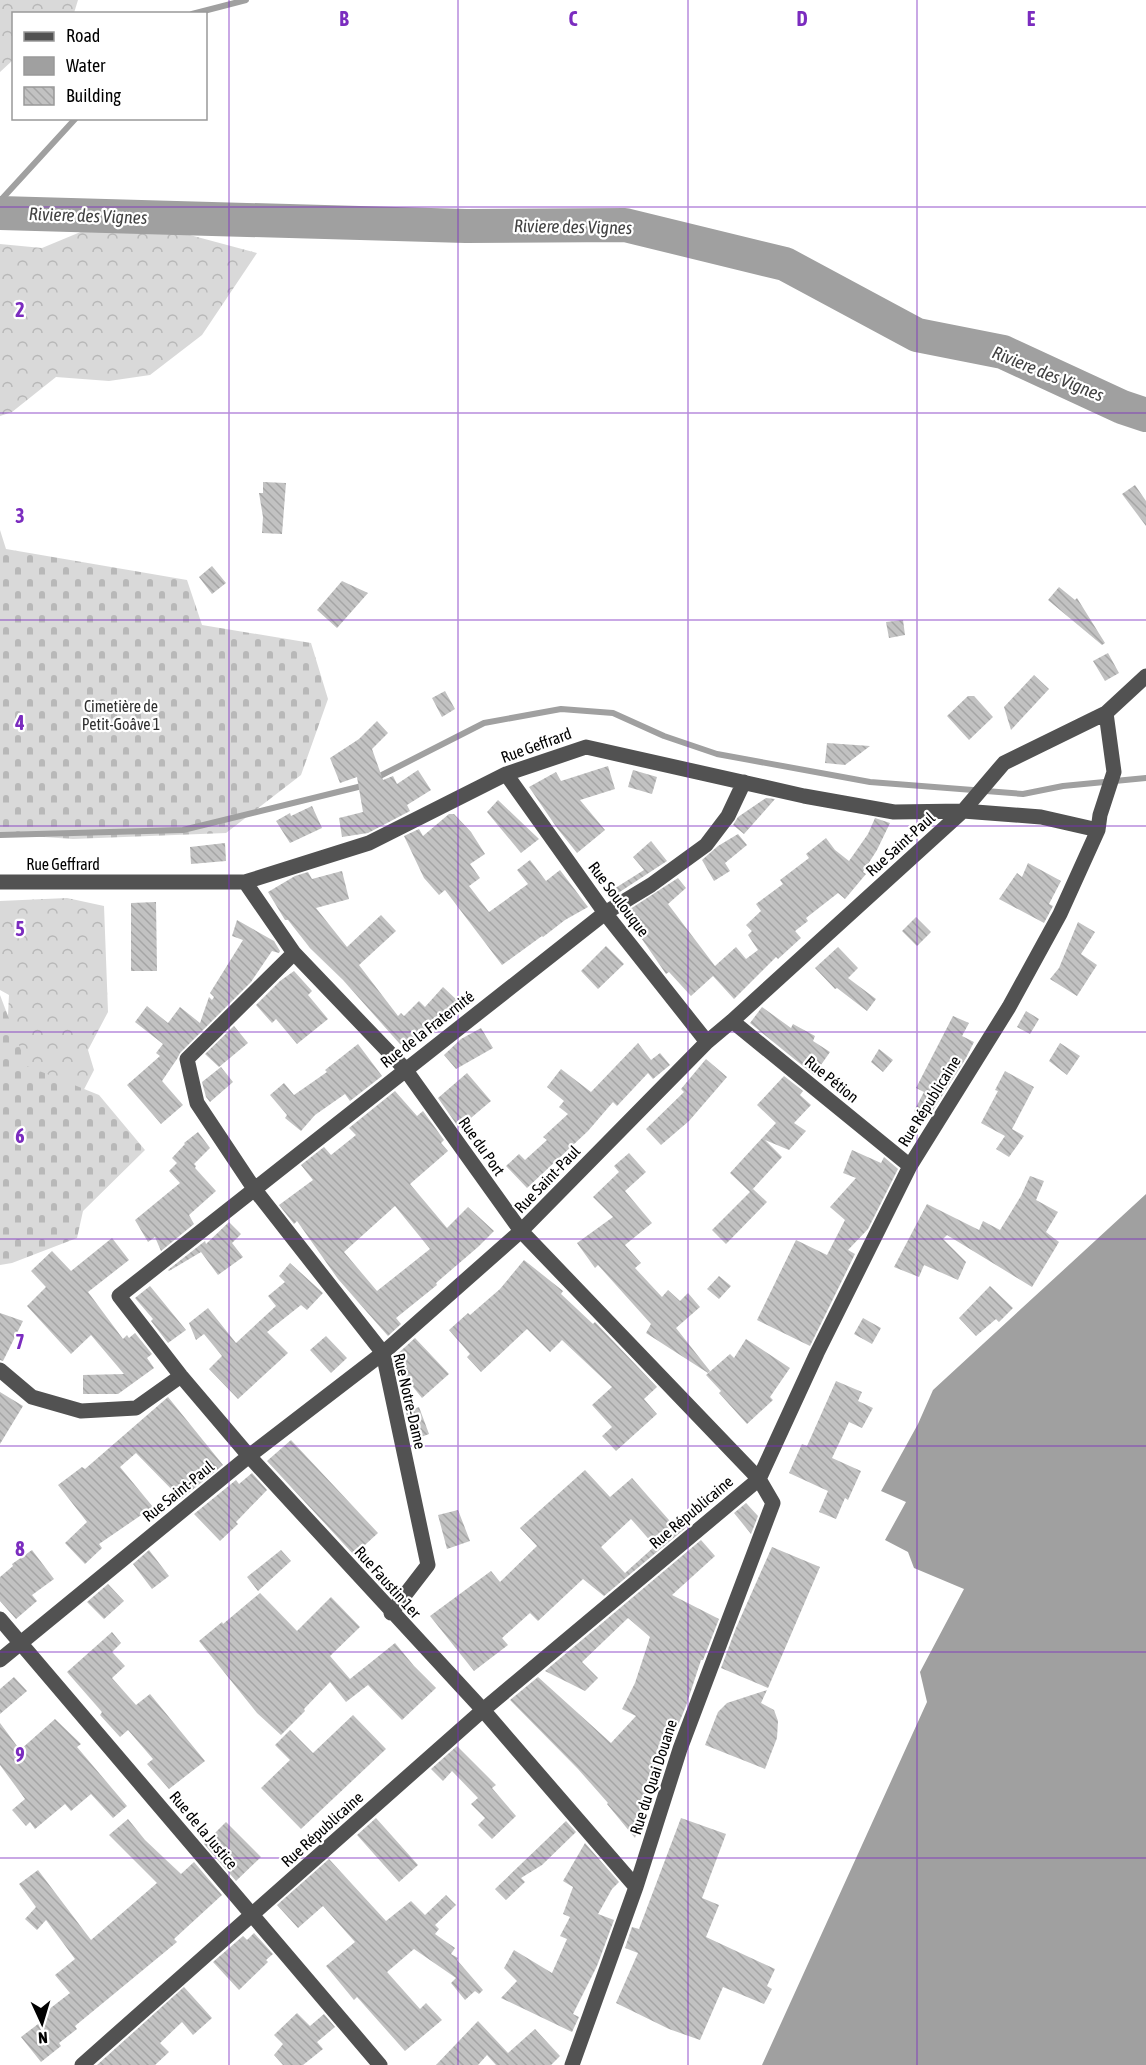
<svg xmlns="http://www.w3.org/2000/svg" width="1146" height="2065" font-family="'Asap Condensed',sans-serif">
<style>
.forest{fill:url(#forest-crowns)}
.cemetery{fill:url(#cemetery-stones)}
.water{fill:#a0a0a0}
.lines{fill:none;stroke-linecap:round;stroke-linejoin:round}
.stream{stroke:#a0a0a0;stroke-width:6}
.river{stroke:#a0a0a0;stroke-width:34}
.building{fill:url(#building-back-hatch);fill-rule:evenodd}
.minor{stroke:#525252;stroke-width:15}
.grid{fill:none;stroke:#7b2cbf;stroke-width:1.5;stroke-opacity:0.55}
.labels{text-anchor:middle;stroke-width:4.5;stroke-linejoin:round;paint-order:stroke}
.park-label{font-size:16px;fill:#303030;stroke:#fff}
.street-label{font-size:16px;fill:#000;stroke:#fff}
.water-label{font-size:18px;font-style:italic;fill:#414141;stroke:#fff}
.grid-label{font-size:20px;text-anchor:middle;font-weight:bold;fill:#7b2cbf;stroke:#fff;stroke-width:4.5;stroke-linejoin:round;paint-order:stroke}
</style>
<defs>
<pattern id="forest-crowns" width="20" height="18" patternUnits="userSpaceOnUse" patternTransform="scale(1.5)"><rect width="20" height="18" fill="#d9d9d9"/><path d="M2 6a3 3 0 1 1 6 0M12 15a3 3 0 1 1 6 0" fill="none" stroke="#b8b8b8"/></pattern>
<pattern id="cemetery-stones" width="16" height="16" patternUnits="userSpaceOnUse" patternTransform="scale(1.5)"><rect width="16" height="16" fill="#d9d9d9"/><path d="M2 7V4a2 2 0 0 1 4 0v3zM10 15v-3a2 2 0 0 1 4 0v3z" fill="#b8b8b8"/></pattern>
<pattern id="building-back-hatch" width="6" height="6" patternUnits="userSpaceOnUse" patternTransform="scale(1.5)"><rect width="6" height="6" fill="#c2c2c2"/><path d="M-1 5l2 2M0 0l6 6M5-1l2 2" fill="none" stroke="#a5a5a5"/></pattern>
</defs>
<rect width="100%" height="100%" fill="#fff"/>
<!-- forest -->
<path class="forest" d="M0,0H78L74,13L14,14L13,60L0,72Z
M119,216L257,253L202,335L150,375L109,381L56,377L12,412L0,416V244L42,248Z
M67,898L104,906L108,1012L88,1050L94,1070L78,1101L5,1074L9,995L0,990V901Z"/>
<!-- cemetery -->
<path class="cemetery" d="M0,530L6,549L187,580L202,625L311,643L328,699L301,775L226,833L73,839L0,834Z
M0,995L27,1066L99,1095L145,1150L83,1211L77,1238L12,1263L0,1265Z"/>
<!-- water -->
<path class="water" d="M1146,1194V2065H762L927,1702L920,1672L964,1589L914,1568L908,1552L885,1540L906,1502L881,1491L918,1424L933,1390Z"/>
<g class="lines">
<!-- stream -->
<path class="stream" d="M192,14L246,0
M0,201L76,118
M374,779L484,723L561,709L613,713L664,736L717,754L870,782L1023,794L1063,786L1146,778
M0,835L183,830L358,787L365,783"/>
<!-- river -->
<path class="river" d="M0,213L466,226L625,225L785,264L917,335L1003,352L1122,407L1146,415"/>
</g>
<!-- building -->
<path class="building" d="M263,482L286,483L282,534L262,533L263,517L259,493H263Z
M1135,485L1146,501V526L1122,494Z
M212,566L226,583L212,594L199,577Z
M342,581L368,593L337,628L317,610Z
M1059,587L1075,600L1077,598L1105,643L1102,645L1048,600Z
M903,620L905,635L889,638L886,622Z
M1108,653L1119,673L1105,681L1093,661Z
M1034,675L1049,689L1011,730L1004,707Z
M445,691L455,709L442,717L432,698Z
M968,696H974L993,717L969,740L947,716Z
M377,721L388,733L372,749L383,780L393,776L397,784L418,770L431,790L407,805L410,811L368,833L342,837L339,818L363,812L357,777L340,783L330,758L359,739Z
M827,743L870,746L845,765L825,763Z
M608,766L615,789L580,800L605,830L577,853L557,828L529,787L556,772L561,781Z
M633,770L657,777L652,794L628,787Z
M766,798L775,799L744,834L733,825L738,817Z
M498,800L539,839L521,853L487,812Z
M312,806L322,828L290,843L276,821L290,813L291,816Z
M449,814H454L471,832L485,854L470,864L480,878L469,886L489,912L528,884L517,870L530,860L546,881L560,870L588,907L565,920L543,937L542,936L502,965L445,890L439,895L424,878L404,836L419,829L423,836Z
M875,818L890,823L877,850L863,872L866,874L845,899L838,893L806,918L808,921L795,931L801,938L778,959L776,957L734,999L713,976L691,996L669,972L666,974L624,913L678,878L686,888L668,904L715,966L736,947L746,959L758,950L748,935L752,931L746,925L761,911L756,904L783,884L780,880L809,858L806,854L826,838L835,850L849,861L868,834Z
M738,834L747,845L725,863L730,871L714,881L702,860L718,846Z
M651,841L667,861L612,897L609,892L644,870L633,857Z
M225,843L226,861L191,864L190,847Z
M1028,863L1061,881L1049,904L1053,906L1044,923L999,899L1017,873L1022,877Z
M342,871L349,899L316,908L347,947L381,915L396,931L359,965L398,1016L401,1013L404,1016L419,1001L425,1007L443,987L459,1002L445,1018L443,1015L407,1052L343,980L310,948L288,920H285L268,892L295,876L308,872L312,879Z
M156,902L157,971H131V903Z
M916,917L931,932L917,946L902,931Z
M237,920L274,941L280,951L279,953L272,951L251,982L180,1053L177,1059L162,1081L183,1105L161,1124L127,1085L160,1056L156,1053L163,1044L135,1022L147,1006L168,1023L180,1007L200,1023L209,997L212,1000L214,997L210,993L243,940L232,936Z
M1078,922L1095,932L1081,954L1097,965L1077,996L1050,979L1059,968Z
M606,946L624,964L598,989L581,971Z
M838,947L858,968L848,978L876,999L867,1011L837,988L835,989L815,968Z
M294,971L312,991L308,995L328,1019L297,1044L276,1019L272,1023L256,1005L280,981Z
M762,1007L791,1028L793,1024L815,1036L813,1041L830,1052L814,1075L750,1023Z
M1026,1011L1039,1019L1030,1034L1017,1027Z
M953,1016L969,1023L962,1036L974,1042L966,1058L928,1118L914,1111L924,1092L916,1088Z
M234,1026L248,1043L219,1067L205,1054Z
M481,1028L493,1048L456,1069L444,1055L461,1039Z
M638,1043L651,1060L660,1053L670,1065L653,1079L648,1073L617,1106L613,1102L588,1131L527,1188L506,1166L519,1154L525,1160L547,1140L543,1137L568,1114L559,1107L564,1101L547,1087L561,1069L591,1092Z
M1060,1043L1080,1056L1067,1075L1049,1061Z
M358,1044L382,1076L350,1101L345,1094L315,1115L301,1131L285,1118L287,1115L270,1095L284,1083L294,1095L327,1072L325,1070Z
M879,1049L893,1060L883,1072L871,1062Z
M706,1059L727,1077L689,1121L661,1145L646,1129L684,1092L681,1089Z
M221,1067L233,1082L210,1102L206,1097L202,1082Z
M1005,1071L1034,1087L1012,1129L1024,1136L1009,1157L996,1149L1005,1136L981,1123L998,1091L995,1090Z
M467,1073L491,1101L459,1128L438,1098Z
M784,1076L803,1091L800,1095L811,1105L794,1123L806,1131L789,1150L765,1140L782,1157L751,1191L753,1189L767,1202L726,1244L712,1230L750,1192L730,1173L776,1123L757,1105Z
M395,1091L417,1116L423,1111L444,1140L441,1143L448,1151L410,1184L447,1228L468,1207L494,1231L478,1247L436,1283L437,1285L396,1318L401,1324L388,1336L338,1279L297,1221L294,1224L279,1205L313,1180L301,1165L324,1147L331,1155L356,1135L349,1128ZM395,1206L430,1249L377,1291L344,1252Z
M198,1132L210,1148L194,1164L196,1166L195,1168L216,1191L189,1215L194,1224L161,1251L155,1237L148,1242L135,1220L180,1183L169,1171L177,1163L172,1158L185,1144L184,1143Z
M852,1150L881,1163L884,1157L898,1169L868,1229L848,1250L855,1254L810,1346L757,1320L796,1240L827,1255L845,1220L830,1207L856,1178L843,1173Z
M629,1153L646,1172L625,1191L652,1223L625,1245L641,1263L635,1268L662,1297L668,1290L680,1301L688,1293L700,1307L676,1328L710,1371L708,1373L646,1333L651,1324L598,1265L595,1268L577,1243L613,1217L593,1197L619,1172L614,1166Z
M1030,1176L1044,1181L1036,1200L1058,1212L1046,1232L1059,1242L1032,1287L947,1235L943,1239L966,1262L958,1280L924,1265L919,1277L894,1267L927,1204L979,1230L983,1221L1000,1230L1021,1196Z
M229,1222L241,1234L232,1243L243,1257L218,1275L201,1252L169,1271L168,1270L205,1241L206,1244Z
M112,1238L129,1260L88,1292L123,1339L127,1335L129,1338L135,1333L152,1354L147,1358L154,1368L118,1394H83V1375L124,1374L91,1335L71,1354L27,1306L46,1287L31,1271L52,1251L71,1271Z
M524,1260L563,1291L561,1294L593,1324L595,1322L657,1387L644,1399L657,1414L616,1451L602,1436L612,1427L592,1405L612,1387L562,1340L550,1352L527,1329L481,1372L467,1357L470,1354L449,1330L468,1313L470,1315L500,1289Z
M290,1263L323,1293L307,1310L301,1305L267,1332L288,1353L238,1399L209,1369L222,1356L204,1334L196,1340L189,1323L208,1308L236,1343L276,1306L268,1296L285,1282L279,1276Z
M719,1276L731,1286L719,1299L707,1289Z
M150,1286L186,1330L168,1343L151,1321L153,1319L135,1298Z
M990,1286L1013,1308L999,1322L996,1319L976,1336L959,1318Z
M0,1313L23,1321L3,1361L0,1360Z
M863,1318L881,1328L872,1344L854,1334Z
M326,1336L347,1358L331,1373L310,1350Z
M415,1338L449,1374L422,1398L396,1366L394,1357Z
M746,1339L790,1368L770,1397L773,1400L747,1424L719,1393L721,1391L706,1375L730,1354L734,1358Z
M836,1381L862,1392L858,1401L873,1408L862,1428L849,1422L832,1458L861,1471L848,1500L845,1498L836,1519L819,1512L828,1491L789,1473L802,1444L807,1446Z
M0,1392L23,1406L0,1444Z
M168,1397L223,1465L181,1499L136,1453L120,1467L153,1507L99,1544L102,1548L85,1564L65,1543L87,1522L58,1485L82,1467L85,1469Z
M419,1407L429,1434L413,1440L406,1412Z
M291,1440L378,1533L354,1555L267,1461Z
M585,1470L610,1497L632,1478L676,1528L683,1521L688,1526L604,1596L583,1579L538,1621L530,1613L502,1638L508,1645L474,1671L430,1616L491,1571L500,1582L537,1546L520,1528ZM631,1519L655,1546L625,1573L601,1547Z
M252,1473L267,1490L236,1522L238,1524L220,1541L194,1514L236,1480L239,1484Z
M746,1503L758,1516L751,1534L734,1513Z
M458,1510L470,1541L447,1549L438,1515Z
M701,1540L715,1556L672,1595L719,1619L703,1660H701L686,1706L657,1776L635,1838L607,1804L608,1803L578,1769L510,1700L538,1677L611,1743L636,1716L622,1709L635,1683L650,1637L628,1618L582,1662L598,1678L585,1691L545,1671Z
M772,1547L820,1567L768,1688L721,1668L736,1628Z
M32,1550L54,1579L32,1595L37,1601L16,1619L0,1601V1577L13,1566L12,1564Z
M149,1550L169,1576L152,1589L133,1564Z
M281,1550L291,1561L258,1591L247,1577Z
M108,1584L124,1601L104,1619L87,1602Z
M260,1593L297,1631L331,1597L360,1627L330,1656L350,1679L395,1643L414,1666L436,1688L402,1720L368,1685L346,1702L330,1682L304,1709L305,1711L281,1735L257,1713L199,1641L222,1622L223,1624Z
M112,1632L121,1643L112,1652L125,1666L112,1678L136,1705L150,1694L205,1761L169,1789L147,1764L153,1759L128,1730L120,1737L100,1715L102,1712L67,1672Z
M14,1677L27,1691L0,1714V1689Z
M767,1690L761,1703L774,1710L778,1721L777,1738L765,1769L705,1745L718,1712L727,1703Z
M353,1715L386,1749L301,1829L261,1788L290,1760L275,1745L290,1730L313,1753Z
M55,1719L81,1744L77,1747L127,1806L113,1818L91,1794L71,1811L65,1804L35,1829L30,1822L26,1826L12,1810L25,1799L0,1765V1723L20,1750Z
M457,1746L496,1785L492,1788L516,1816L492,1839L478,1825L485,1818L471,1804L478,1798L452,1771L443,1781L431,1769Z
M376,1818L418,1865L399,1882L357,1835Z
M681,1818L726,1834L702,1898L719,1905L706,1937L775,1969L767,1986L772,1989L764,2004L723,1987L700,2040L669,2029L616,2003L638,1953L625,1948L632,1927L639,1929Z
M128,1819L145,1840L181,1874L194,1862L222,1895L174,1939L177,1942L75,2026L77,2029L59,2043L61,2046L41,2062L21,2037L42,2021L39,2017L70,1993L55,1975L75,1959L46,1920L37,1930L25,1919L36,1907L19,1884L38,1870L91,1940L157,1883L109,1835Z
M566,1821L576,1832L542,1865L521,1878L525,1882L506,1900L495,1889Z
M226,1822L261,1857L236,1881L204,1844Z
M585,1843L619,1882L612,1889L598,1914L614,1920L597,1966L573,2014L579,2017L572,2032L501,1998L517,1981L504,1968L514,1950L552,1973L567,1939L560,1936L570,1917L563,1914L573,1887L563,1881Z
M329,1859L386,1921L411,1901L425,1915L446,1895L456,1905L435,1925L439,1929L435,1934L455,1948L451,1954L458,1958L457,1960L483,1990L479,1994L475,1991L465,2000L451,1983L456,1978L414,1949L387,1972L420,2009L426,2003L442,2020L405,2051L357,1997L354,2000L326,1966L355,1942L323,1906L298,1928L277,1905Z
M254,1933L273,1954L266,1960L268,1962L239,1990L213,1962L243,1936L247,1940Z
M184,1987L212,2018L193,2035L182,2022L160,2043L169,2052L155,2065H97Z
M297,2013L310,2026L324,2014L335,2027L317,2042L323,2049L303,2065H283L274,2055L283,2044L274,2035Z
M478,2021L508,2053L535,2029L560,2056L551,2065H496L487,2055L478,2065H436Z"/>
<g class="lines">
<!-- minor -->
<path class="minor" d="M506,774L605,913L707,1042
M0,882H245L369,843L506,774L586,747L804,796L894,812L963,811L1041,817L1098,830
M245,882L294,953L405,1069L521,1231L759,1479L773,1503L680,1749L636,1887L572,2065
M294,953L187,1059L197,1103L255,1190L383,1353L428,1565L391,1613
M732,1021L910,1166
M0,1370L32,1397L81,1411L136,1408L181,1376
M0,1619L380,2065
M0,1660L249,1456L383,1353L521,1231L707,1042L732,1021L963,811L1004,763L1106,713
M636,1887L483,1710L249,1456L181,1376L119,1296L605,913L651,885L706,845L728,816L744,782
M82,2065L483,1710L759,1479L817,1353L910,1166L1009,1007L1060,914L1098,830L1100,815L1114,772L1106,713L1146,676"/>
</g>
<!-- grid -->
<path class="grid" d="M229,0V2065M458,0V2065M688,0V2065M917,0V2065M0,207H1146M0,413H1146M0,620H1146M0,826H1146M0,1032H1146M0,1239H1146M0,1446H1146M0,1652H1146M0,1858H1146"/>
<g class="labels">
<!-- park labels -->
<g class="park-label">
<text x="121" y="712">Cimetière de<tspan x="121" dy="18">Petit-Goâve 1</tspan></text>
</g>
<!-- street labels -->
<g class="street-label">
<text transform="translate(536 745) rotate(-20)" y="6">Rue Geffrard</text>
<text transform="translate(900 844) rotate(-42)" y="6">Rue Saint-Paul</text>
<text x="63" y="870">Rue Geffrard</text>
<text transform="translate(619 899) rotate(53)" y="6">Rue Soulouque</text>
<text transform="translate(427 1029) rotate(-38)" y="6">Rue de la Fraternité</text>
<text transform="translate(832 1079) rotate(39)" y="6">Rue Pétion</text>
<text transform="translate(929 1101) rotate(-58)" y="6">Rue Républicaine</text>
<text transform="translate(482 1146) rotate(55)" y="6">Rue du Port</text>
<text transform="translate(547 1179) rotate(-46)" y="6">Rue Saint-Paul</text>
<text transform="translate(410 1401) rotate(77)" y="6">Rue Notre-Dame</text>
<text transform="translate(178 1491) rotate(-39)" y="6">Rue Saint-Paul</text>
<text transform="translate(691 1512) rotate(-40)" y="6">Rue Républicaine</text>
<text transform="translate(388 1582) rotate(48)" y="6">Rue Faustin 1er</text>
<text transform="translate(653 1777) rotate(-72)" y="6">Rue du Quai Douane</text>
<text transform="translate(322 1829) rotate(-42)" y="6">Rue Républicaine</text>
<text transform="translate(204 1830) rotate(50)" y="6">Rue de la Justice</text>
</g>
<!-- water labels -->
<g class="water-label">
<text transform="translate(88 216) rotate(2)" y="6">Riviere des Vignes</text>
<text transform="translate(573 227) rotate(1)" y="6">Riviere des Vignes</text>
<text transform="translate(1048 374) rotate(22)" y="6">Riviere des Vignes</text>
</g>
</g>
<g class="grid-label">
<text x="344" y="26">B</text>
<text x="573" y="26">C</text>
<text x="802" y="26">D</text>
<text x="1031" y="26">E</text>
<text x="20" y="317">2</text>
<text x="20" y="523">3</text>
<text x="20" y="730">4</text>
<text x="20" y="936">5</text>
<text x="20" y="1143">6</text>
<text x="20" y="1349">7</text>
<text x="20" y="1556">8</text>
<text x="20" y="1762">9</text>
</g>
<!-- legend -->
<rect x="12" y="12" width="195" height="108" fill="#ffffff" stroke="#999999" stroke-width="1.5"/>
<rect x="24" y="32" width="30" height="9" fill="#525252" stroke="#999999" stroke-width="1.5"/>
<text x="66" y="42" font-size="18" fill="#000000">Road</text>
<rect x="24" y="57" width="30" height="18" fill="#a0a0a0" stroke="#999999" stroke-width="1.5"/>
<text x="66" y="72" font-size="18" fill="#000000">Water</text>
<rect x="24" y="87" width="30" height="18" fill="url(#building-back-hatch)" stroke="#999999" stroke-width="1.5"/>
<text x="66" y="102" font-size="18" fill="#000000">Building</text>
<!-- north arrow -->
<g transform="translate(42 2023) rotate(176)" stroke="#ffffff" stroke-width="4.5" paint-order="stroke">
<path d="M0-4.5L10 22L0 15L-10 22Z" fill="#000000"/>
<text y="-9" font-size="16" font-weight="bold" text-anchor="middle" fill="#000000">N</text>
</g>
</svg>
